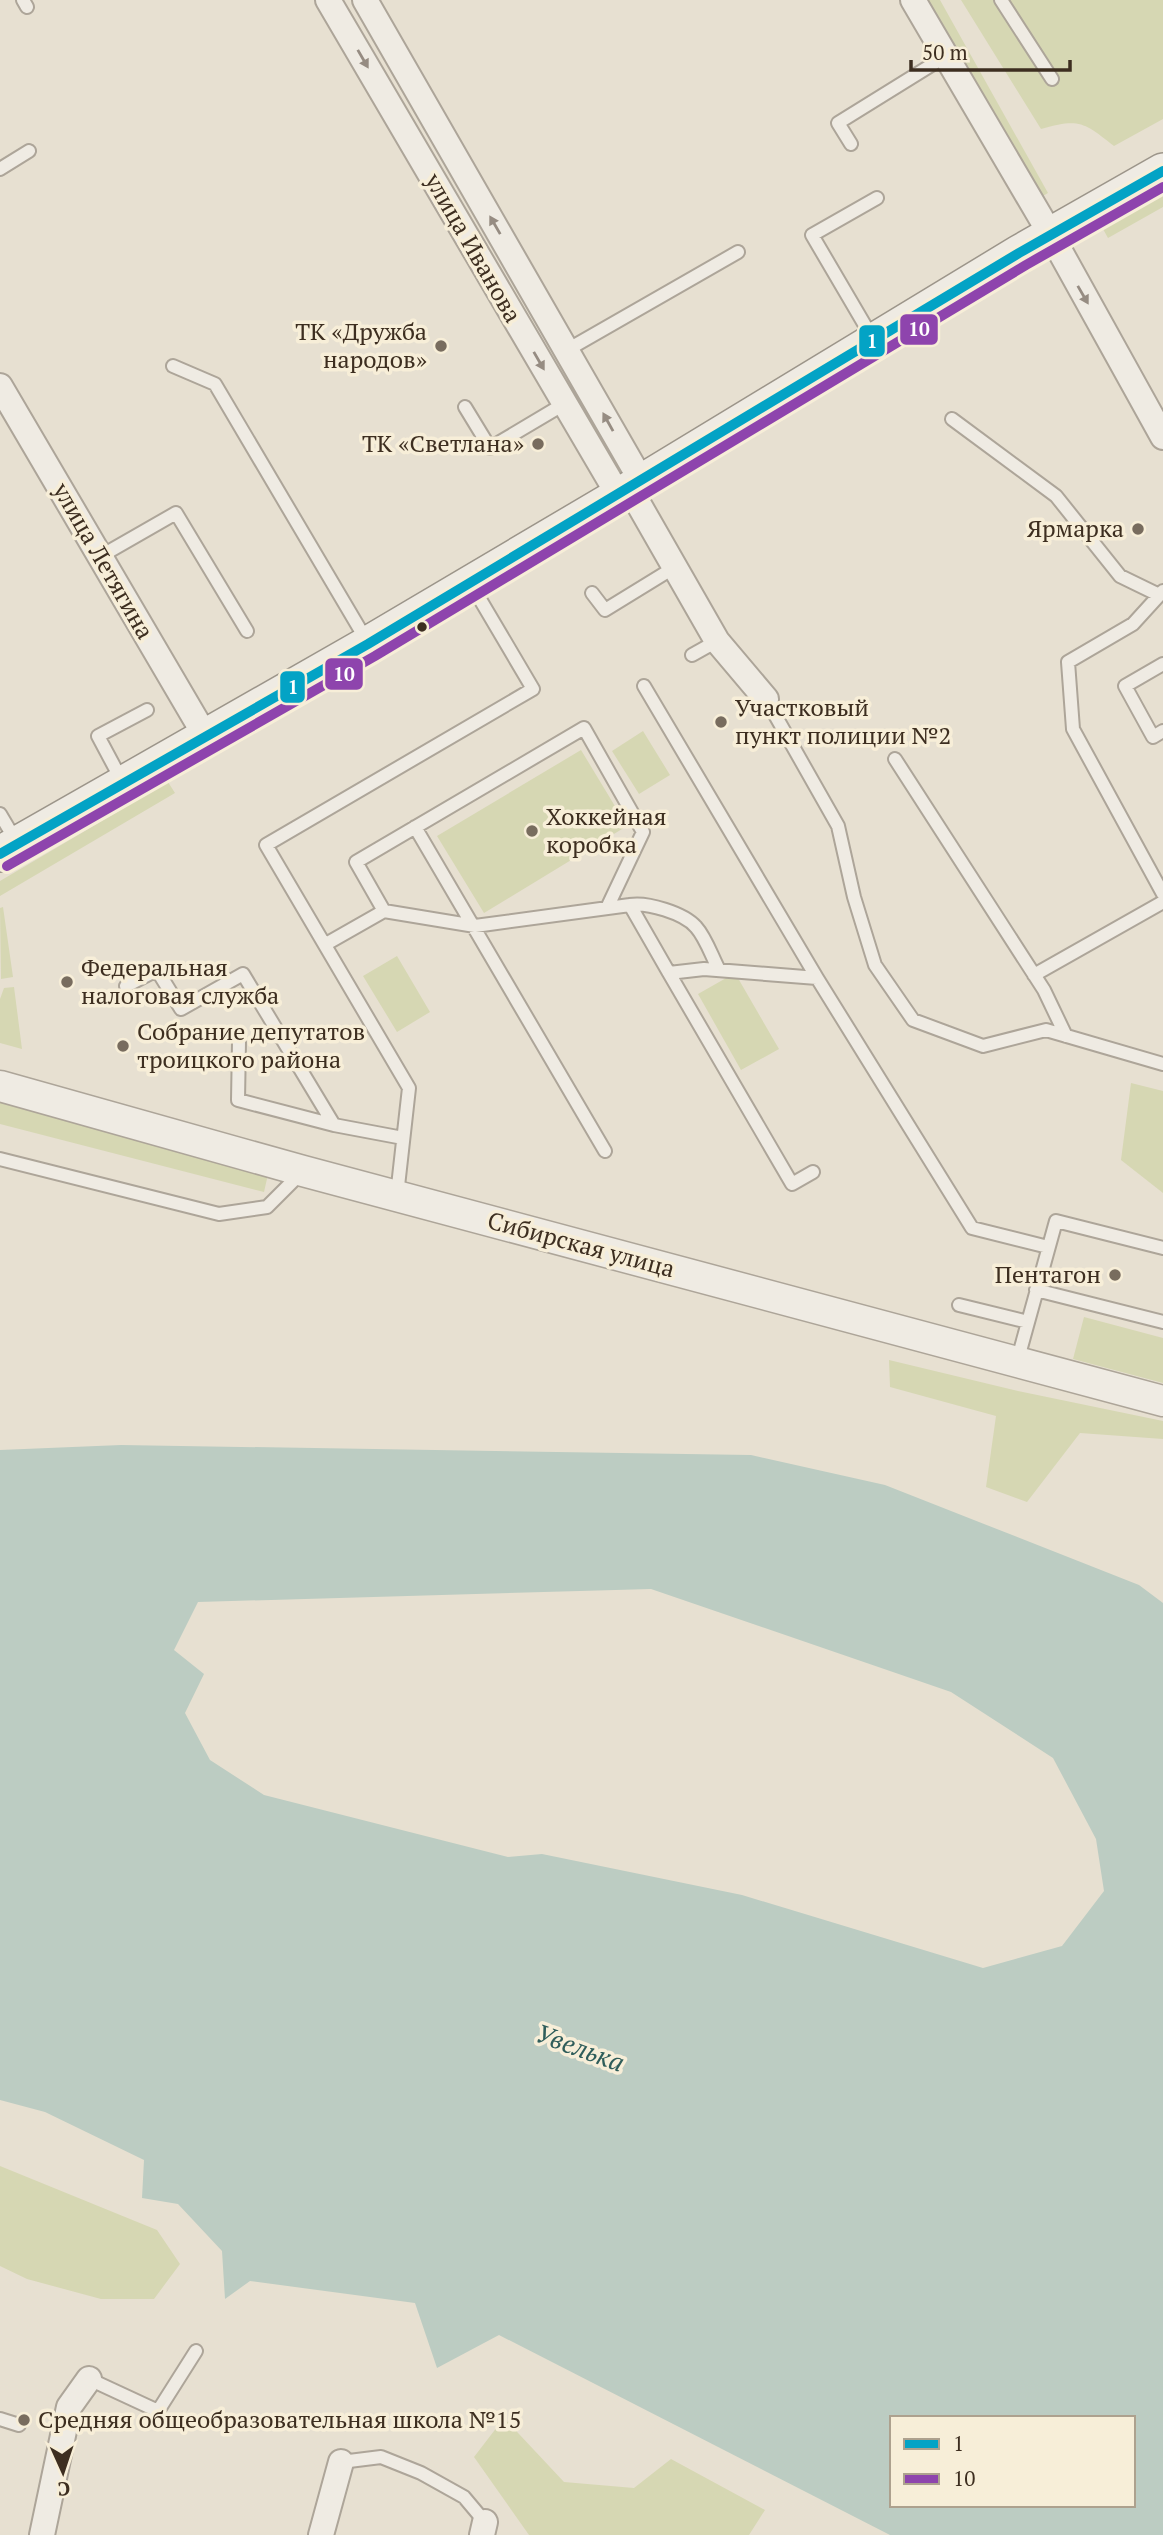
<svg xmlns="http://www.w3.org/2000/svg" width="1163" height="2535" font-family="'PT Serif',serif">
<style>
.green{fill:#d6d7b3}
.water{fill:#bcccc2;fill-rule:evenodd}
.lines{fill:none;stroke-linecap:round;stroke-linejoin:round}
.service-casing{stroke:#ada599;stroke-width:16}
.minor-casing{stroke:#ada599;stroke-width:28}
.tertiary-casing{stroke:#ada599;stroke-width:33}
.secondary-casing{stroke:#9c958a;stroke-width:38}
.service{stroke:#efebe3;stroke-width:12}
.minor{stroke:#efebe3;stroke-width:24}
.tertiary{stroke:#efebe3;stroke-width:30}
.secondary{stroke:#efebe3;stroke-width:35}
.bus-1-casing{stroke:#f7eed8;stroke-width:16}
.bus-2-casing{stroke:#f7eed8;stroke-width:16}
.bus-1{stroke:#03a3c5;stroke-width:10}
.bus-2{stroke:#8e44ad;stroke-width:10}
.oneway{fill:#968c82}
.poi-dot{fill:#786c5e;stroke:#f7eed8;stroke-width:2.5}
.bus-dot{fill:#3d2e20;stroke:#f7eed8;stroke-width:2.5}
.labels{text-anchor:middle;stroke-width:7;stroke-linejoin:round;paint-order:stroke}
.street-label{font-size:24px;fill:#3d2e20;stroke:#f7eed8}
.poi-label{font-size:24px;fill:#3d2e20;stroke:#f7eed8;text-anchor:start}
.water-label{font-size:26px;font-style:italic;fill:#2f5d5a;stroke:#f7eed8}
.line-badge{stroke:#f7eed8;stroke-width:2.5}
.badge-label{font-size:19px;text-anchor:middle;font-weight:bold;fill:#fff}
</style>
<rect width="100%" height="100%" fill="#e7e0d1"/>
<!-- green -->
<path class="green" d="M929,0H940L1048,193L1036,200L925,2Z
M961,0H1163V119L1114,146C1084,122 1079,118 1041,129Z
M1163,195V207L1108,238L1103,229Z
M643,731L670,775L639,794L612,751Z
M581,750L627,826L484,913L437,836Z
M168,782L175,793L0,896V881Z
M3,907L13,977L1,979L0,908Z
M397,956L430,1012L397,1032L363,976Z
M735,973L779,1049L741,1070L698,994Z
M14,987L22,1049L0,1043V999L4,988Z
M1131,1083L1163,1091V1193L1121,1160Z
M0,1101L269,1170L264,1192L0,1124Z
M1084,1317L1163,1338V1383L1073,1359Z
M889,1360L1018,1391L1163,1421V1439L1080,1433L1027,1502L986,1487L996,1416L890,1387Z
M0,2166L157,2230L180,2264L154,2299H101L27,2279L0,2266Z
M504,2418L564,2482L634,2488L671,2459L765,2510L749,2535H529L474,2457Z"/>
<!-- water -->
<path class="water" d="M121,1445L751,1455L885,1485L1139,1585L1163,1603V2535H890L499,2335L437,2368L415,2303L250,2281L225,2299L222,2251L178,2204L142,2198L144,2160L45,2112L0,2100V1450ZM651,1589L951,1692L1053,1758L1096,1839L1104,1891L1062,1946L983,1968L742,1895L542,1854L508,1857L264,1795L210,1760L185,1713L204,1674L174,1650L198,1602ZM892,2418H1133V2505H892Z"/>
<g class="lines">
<!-- service casing -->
<g class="service-casing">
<path id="service" d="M23,0L27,7
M1001,0L1052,79
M851,144L838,123L946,56
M0,169L29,151
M873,339L812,235L877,198
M567,350L738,252
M173,366L215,384L368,643
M465,407L490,448L564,404
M952,419L1056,496L1120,576L1157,594
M101,556L176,513L247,631
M1163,591L1133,624L1068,662L1073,729L1163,894
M592,593L605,610L675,567
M692,655L717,641
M1163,664L1125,686L1153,737L1163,731
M644,686L817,978L972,1228L1048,1247
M766,699L838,826L854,897L875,965L913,1020L983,1046L1046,1030L1163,1064
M895,759L1044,990L1066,1036
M122,781L98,736L147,710
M0,814L16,841
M415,827L605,1151
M630,905C647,902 684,913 696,927C706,938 712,957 719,970
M384,911L356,862L584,728L643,832L607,908
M326,944L384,911L475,926L630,905L669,973L704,969L817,978
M669,973L792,1184L813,1172
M1034,975L1163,902
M126,986L157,970L181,1009L243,974L334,1125L403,1138
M239,1042L238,1100L334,1125
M0,1159L219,1214L267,1207L303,1171
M397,1195L409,1088L266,845L533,689L471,584
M1036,1290L1163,1322
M959,1305L1028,1322
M1017,1362L1056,1221L1163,1248
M89,2379L158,2411L196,2351
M0,2419L19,2425
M341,2462L381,2457L421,2473L464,2497L485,2522"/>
</g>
<!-- minor casing -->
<g class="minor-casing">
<path id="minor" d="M328,0L619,496
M365,0L642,482
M913,0L1051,235L1163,437
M0,386L206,737
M630,489L717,641L766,699
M42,2535L69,2407L89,2379
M321,2535L341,2462
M482,2535L485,2522"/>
</g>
<!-- tertiary casing -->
<g class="tertiary-casing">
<path id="tertiary" d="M0,1086L303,1171L1163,1401"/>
</g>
<!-- secondary casing -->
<g class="secondary-casing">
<path id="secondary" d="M0,854L368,644L630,489L1019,253L1163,171"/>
</g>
<!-- service -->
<use href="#service" class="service"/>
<!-- minor -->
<use href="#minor" class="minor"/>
<!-- tertiary -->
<use href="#tertiary" class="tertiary"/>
<!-- secondary -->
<use href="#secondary" class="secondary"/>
<!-- bus-1 casing -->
<g class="bus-1-casing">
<path id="bus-1" d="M0,854L368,644L1019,253L1163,171"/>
</g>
<!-- bus-2 casing -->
<g class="bus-2-casing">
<path id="bus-2" d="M7,866L375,656L1026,265L1163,187"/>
</g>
<!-- bus-1 -->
<use href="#bus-1" class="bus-1"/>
<!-- bus-2 -->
<use href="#bus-2" class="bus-2"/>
</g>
<!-- one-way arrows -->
<defs><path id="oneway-solid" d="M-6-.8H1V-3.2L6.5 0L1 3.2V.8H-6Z" transform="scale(1.75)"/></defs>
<g class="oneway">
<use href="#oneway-solid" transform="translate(363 59) rotate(60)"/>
<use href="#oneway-solid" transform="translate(495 225) rotate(-120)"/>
<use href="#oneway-solid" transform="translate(1083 295) rotate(60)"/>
<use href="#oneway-solid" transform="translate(539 361) rotate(60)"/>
<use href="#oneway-solid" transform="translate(608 422) rotate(-119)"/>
</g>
<!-- markers -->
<g class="poi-dot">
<circle cx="441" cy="346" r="7"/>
<circle cx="538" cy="444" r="7"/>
<circle cx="1138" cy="529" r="7"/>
<circle cx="721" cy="722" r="7"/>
<circle cx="532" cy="831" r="7"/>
<circle cx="67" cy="982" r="7"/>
<circle cx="123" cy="1046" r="7"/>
<circle cx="1115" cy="1275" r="7"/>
<circle cx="24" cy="2420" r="7"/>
</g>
<circle class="bus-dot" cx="422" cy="627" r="6"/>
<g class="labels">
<!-- street labels -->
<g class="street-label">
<text transform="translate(473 248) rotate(60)" y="8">улица Иванова</text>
<text transform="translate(103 561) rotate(60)" y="8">улица Летягина</text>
<text transform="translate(581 1245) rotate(15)" y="8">Сибирская улица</text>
</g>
<!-- poi labels -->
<g class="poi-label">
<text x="427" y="340" text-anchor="end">ТК «Дружба<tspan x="427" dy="28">народов»</tspan></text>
<text x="524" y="452" text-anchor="end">ТК «Светлана»</text>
<text x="1124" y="537" text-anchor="end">Ярмарка</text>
<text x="735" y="716">Участковый<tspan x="735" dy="28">пункт полиции №2</tspan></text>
<text x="546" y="825">Хоккейная<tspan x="546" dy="28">коробка</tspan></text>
<text x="81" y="976">Федеральная<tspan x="81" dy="28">налоговая служба</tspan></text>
<text x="137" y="1040">Собрание депутатов<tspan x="137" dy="28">троицкого района</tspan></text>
<text x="1101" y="1283" text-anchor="end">Пентагон</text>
<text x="38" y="2428">Средняя общеобразовательная школа №15</text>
</g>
<!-- water labels -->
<g class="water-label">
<text transform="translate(580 2048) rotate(20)" y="9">Увелька</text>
</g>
</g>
<g class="line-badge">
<rect x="899" y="313" width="40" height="33" rx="7" fill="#8e44ad"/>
<rect x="858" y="324" width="28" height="34" rx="7" fill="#03a3c5"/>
<rect x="324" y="657" width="40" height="34" rx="7" fill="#8e44ad"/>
<rect x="279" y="670" width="27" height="34" rx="7" fill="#03a3c5"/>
</g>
<g class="badge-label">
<text x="919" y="336">10</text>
<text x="872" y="348">1</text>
<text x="344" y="681">10</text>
<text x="293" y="694">1</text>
</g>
<!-- legend -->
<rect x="890" y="2416" width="245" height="91" fill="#f7eed8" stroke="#ada18e" stroke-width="2"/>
<rect x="904" y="2439" width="35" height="10" fill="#03a3c5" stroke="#ada18e" stroke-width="2"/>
<text x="953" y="2451" font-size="21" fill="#3d2e20">1</text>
<rect x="904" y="2474" width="35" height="10" fill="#8e44ad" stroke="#ada18e" stroke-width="2"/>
<text x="953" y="2486" font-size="21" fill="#3d2e20">10</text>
<!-- north arrow -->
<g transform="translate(63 2472) rotate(177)" stroke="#f7eed8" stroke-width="5" paint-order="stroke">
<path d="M0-5L12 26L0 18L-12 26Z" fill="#3d2e20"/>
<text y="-10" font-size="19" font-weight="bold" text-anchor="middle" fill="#3d2e20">С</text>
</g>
<!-- scale -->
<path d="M911 60v10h159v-10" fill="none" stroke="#3d2e20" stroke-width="3.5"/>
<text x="922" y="60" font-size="21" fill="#3d2e20" stroke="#f7eed8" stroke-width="5" paint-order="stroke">50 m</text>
</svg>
